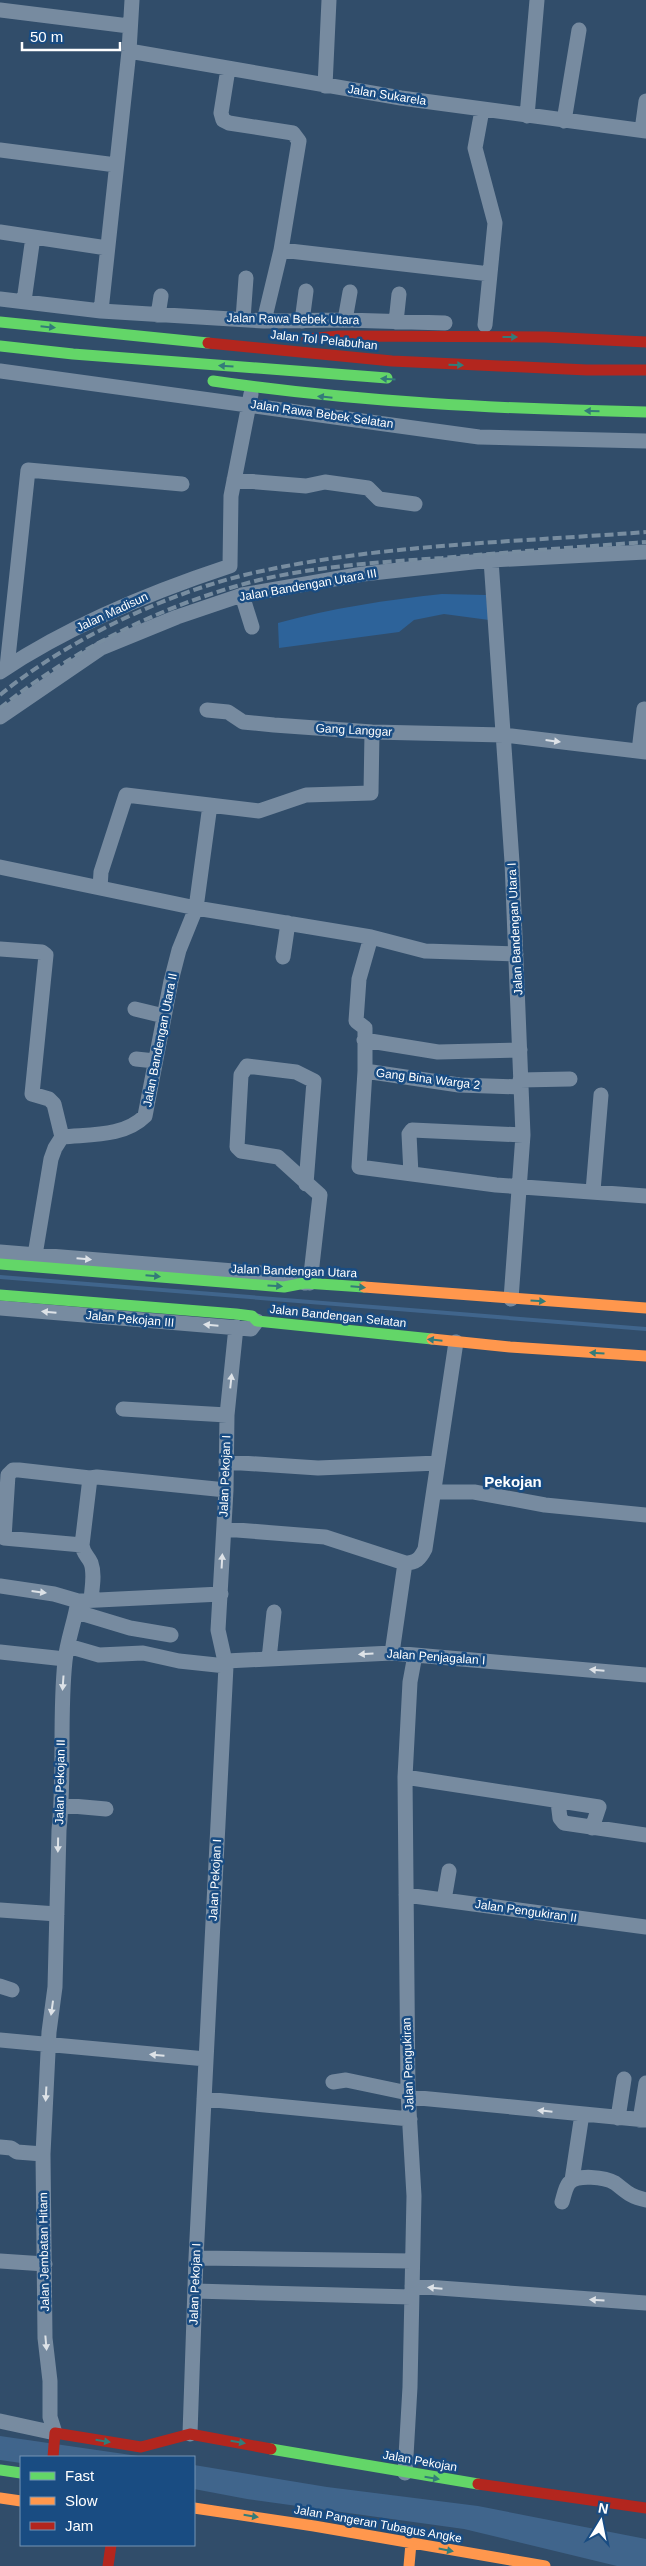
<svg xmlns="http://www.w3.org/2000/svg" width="646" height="2566" font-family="Arial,sans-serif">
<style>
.green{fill:#2d639a}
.water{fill:#40658c}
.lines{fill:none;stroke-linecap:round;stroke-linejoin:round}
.stream{stroke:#40658c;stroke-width:4}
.street{stroke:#778ba0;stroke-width:15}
.fast{stroke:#63d668;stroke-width:11}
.slow{stroke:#ff974d;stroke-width:11}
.jam{stroke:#b3261e;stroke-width:11}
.rail{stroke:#788da0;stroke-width:4;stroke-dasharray:9 4;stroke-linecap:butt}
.oneway{fill:#337c79}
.oneway2{fill:#dde2e7}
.labels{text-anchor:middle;stroke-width:5;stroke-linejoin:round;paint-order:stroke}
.street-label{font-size:12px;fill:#fff;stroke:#194c82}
.quarter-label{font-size:15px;font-weight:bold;fill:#fff;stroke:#194c82}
</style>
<rect width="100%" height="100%" fill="#314d6a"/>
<!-- green -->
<path class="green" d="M442,594L486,595L489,620L444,614L414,620L399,632L279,648L278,623C332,608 387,600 442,594Z"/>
<!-- water -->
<path class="water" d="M0,2436L145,2457H21V2463L0,2460Z
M194,2465L327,2487L478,2506L646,2539V2566H617L464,2529L247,2499L194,2489Z"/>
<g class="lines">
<!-- stream -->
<path class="stream" d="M0,1277L646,1329"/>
<!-- street -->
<path class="street" d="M0,10L129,26
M129,51L401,98L646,131
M228,69L221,113L223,120L229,123L293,133L299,141L281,250L264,321
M325,86L329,0
M482,110L475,148L495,223L485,325
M527,116L537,0
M564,121L579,30
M642,130L646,101
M0,150L116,165
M0,232L107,248
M281,250L490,274
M0,299L101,311L264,321L345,320L445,323
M24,301L33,237
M101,311L129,51L132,0
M158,315L161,296
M243,319L246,278
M345,320L350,292
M302,321L306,291
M396,322L399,294
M0,371L479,437L646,441
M234,480L306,486L325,482L368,488L379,499L415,504
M491,560L512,862L523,1135L511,1299
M242,595L252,627
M7,667L28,470L182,484
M0,672C70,625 151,592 230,566L231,496L251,394
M207,710L228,712L243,722L274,725L372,732L504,735L646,752
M0,717L101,648L177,617L242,595L363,574L491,560L646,552
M639,751L644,709
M0,867L196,908L371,937L425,951L516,954
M100,888L101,872L126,795L259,811L306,795L371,793L372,732
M371,937L359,979L356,1021L365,1028V1071L359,1167L496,1185L646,1196
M0,949L42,952L46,955L32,1094L49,1099L54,1104L62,1137
M283,957L288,923
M135,1009L164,1016
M364,1040L438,1052L520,1050
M136,1059L155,1061
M365,1071L459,1085L520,1087
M520,1080L570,1079
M411,1174L409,1134L412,1130L523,1135
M306,1184L314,1081L296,1072L247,1066L241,1075L237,1147L241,1151L278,1157L320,1195L310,1283
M593,1191L601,1095
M0,1252L285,1275L305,1283
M35,1255L51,1159L55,1148L62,1137C90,1134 124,1137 145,1116L171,981L179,950L196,908L210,805
M0,1308L251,1329L257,1321
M123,1409L227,1415
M226,1462L318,1468L438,1463
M434,1492H474L545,1505L646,1515
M224,1529L325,1537L405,1563L392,1653
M82,1545L4,1538L8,1475L13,1470H19L90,1478
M405,1563C416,1563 420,1559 425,1549L456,1342
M0,1586L54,1594L78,1601L221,1594
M91,1599C92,1588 95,1574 91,1563C88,1556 83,1554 82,1545L90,1478L97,1477L226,1490
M77,1612L130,1628L171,1635
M68,1646L99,1655L143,1653L179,1661L226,1666
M0,1652L65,1659
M269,1659L274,1612
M226,1661L392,1653L646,1675
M405,1777L599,1807L592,1828
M558,1802L560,1818L564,1823L646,1835
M61,1805L106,1809
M406,1895L646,1927
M444,1900L449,1871
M0,1910L57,1914
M0,1986L12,1990
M0,2040L206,2059
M333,2082L346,2080L408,2093
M409,2097L646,2120
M204,2099L410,2119
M618,2118L624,2079
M640,2120L646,2083
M0,2147L11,2148L17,2152L43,2154
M572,2180L582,2114
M562,2202C564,2196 565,2188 569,2183C577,2174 605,2177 615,2183C627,2192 629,2196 646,2200
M196,2258L412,2261
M0,2261L45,2264
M412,2286L646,2303
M195,2291L411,2297
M0,2421L55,2433
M55,2433L50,2417V2381L45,2338L43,2154L49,2032L55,1987L59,1830C65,1774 59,1717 65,1661C67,1641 75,1621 78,1601
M190,2434L196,2258L226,1666L218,1630L226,1490L227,1415L236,1327
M405,2473L410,2387L414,2196L408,2093L405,1777L410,1682L415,1655"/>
<!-- fast -->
<path class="fast" d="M0,322L208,343
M0,346L73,354L387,378
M213,381C357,402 501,409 646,412
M0,1264L284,1287L305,1283L364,1287
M0,1295L236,1314L252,1316L257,1321L432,1339
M271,2449L478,2484
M0,2470L21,2473"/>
<!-- slow -->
<path class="slow" d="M364,1287L646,1308
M432,1339L510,1347L646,1356
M0,2498L21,2501
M194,2508L314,2526L545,2566
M409,2566L411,2543"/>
<!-- jam -->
<path class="jam" d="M307,339L339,336L545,337L646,342
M208,343L392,361L587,370H646
M53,2457L55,2433L141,2447L190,2434L271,2449
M478,2484L646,2508
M108,2566L111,2545"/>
<!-- rail -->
<path class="rail" d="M0,695C69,638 175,589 262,571C387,544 518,542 646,532
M0,708C76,648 164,604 259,580C319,566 381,562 442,558C510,552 578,547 646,542"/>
</g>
<!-- one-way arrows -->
<defs><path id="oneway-solid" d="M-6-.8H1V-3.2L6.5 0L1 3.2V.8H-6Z" transform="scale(1.25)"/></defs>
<g class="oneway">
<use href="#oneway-solid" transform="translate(48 327) rotate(6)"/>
<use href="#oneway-solid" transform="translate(510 337)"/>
<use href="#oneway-solid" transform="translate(456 365) rotate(2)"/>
<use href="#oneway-solid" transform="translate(226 366) rotate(-176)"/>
<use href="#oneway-solid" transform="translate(388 379) rotate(-176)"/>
<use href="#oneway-solid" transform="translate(325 397) rotate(-174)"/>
<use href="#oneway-solid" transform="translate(592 411) rotate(-179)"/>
<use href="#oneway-solid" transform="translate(153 1276) rotate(5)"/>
<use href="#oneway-solid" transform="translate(275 1286) rotate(4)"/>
<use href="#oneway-solid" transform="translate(358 1287) rotate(5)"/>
<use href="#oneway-solid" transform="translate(538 1301) rotate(4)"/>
<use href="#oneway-solid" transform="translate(435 1340) rotate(-174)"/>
<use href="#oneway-solid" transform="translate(597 1353) rotate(-176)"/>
<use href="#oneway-solid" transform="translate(103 2441) rotate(9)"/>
<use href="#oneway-solid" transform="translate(238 2442) rotate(10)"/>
<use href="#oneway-solid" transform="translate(432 2478) rotate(9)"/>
<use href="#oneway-solid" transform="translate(251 2516) rotate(9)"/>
<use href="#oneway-solid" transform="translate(446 2550) rotate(11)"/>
</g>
<g class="oneway2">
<use href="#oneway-solid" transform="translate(553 741) rotate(7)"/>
<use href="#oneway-solid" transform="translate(84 1259) rotate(5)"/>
<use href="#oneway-solid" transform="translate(49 1312) rotate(-175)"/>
<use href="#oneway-solid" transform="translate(211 1325) rotate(-175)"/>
<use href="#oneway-solid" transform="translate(231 1381) rotate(-84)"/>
<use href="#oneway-solid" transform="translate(222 1561) rotate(-87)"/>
<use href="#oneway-solid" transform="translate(39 1592) rotate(7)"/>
<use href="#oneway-solid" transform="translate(366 1654) rotate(177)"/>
<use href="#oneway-solid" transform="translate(597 1670) rotate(-175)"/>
<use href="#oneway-solid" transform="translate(63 1683) rotate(94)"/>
<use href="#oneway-solid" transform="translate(58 1845) rotate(91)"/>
<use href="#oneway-solid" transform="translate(52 2008) rotate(98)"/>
<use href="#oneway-solid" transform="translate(157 2055) rotate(-175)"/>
<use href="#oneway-solid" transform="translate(46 2094) rotate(93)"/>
<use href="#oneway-solid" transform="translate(545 2111) rotate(-174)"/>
<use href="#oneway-solid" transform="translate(435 2288) rotate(-175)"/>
<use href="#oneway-solid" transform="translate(597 2300) rotate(-177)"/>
<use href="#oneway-solid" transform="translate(46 2343) rotate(85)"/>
</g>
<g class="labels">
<!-- street labels -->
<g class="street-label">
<text transform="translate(387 95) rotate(9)" y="4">Jalan Sukarela</text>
<text transform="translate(293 319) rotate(1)" y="4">Jalan Rawa Bebek Utara</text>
<text transform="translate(324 340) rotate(6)" y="4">Jalan Tol Pelabuhan</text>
<text transform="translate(322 414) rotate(8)" y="4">Jalan Rawa Bebek Selatan</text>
<text transform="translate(308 585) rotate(-10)" y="4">Jalan Bandengan Utara III</text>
<text transform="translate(112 612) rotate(-25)" y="4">Jalan Madisun</text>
<text transform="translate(354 730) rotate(3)" y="4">Gang Langgar</text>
<text transform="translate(515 929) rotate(-93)" y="4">Jalan Bandengan Utara I</text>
<text transform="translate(160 1040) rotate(-79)" y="4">Jalan Bandengan Utara II</text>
<text transform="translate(428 1079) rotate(7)" y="4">Gang Bina Warga 2</text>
<text transform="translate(294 1271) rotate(2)" y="4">Jalan Bandengan Utara</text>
<text transform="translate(338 1316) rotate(6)" y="4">Jalan Bandengan Selatan</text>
<text transform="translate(130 1319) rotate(5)" y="4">Jalan Pekojan III</text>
<text transform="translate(225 1476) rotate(-88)" y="4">Jalan Pekojan I</text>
<text transform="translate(436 1657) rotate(4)" y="4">Jalan Penjagalan I</text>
<text transform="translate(60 1782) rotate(-89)" y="4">Jalan Pekojan II</text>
<text transform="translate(215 1880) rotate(-87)" y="4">Jalan Pekojan I</text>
<text transform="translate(526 1911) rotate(8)" y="4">Jalan Pengukiran II</text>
<text transform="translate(408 2064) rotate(-92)" y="4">Jalan Pengukiran</text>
<text transform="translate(44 2252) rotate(-91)" y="4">Jalan Jembatan Hitam</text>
<text transform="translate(195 2284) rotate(-88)" y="4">Jalan Pekojan I</text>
<text transform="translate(420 2461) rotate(10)" y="4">Jalan Pekojan</text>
<text transform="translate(378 2524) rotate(10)" y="4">Jalan Pangeran Tubagus Angke</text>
</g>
<!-- quarter labels -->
<g class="quarter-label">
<text x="513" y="1487">Pekojan</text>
</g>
</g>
<!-- legend -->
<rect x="20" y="2456" width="175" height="90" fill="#194c82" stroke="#7594b4"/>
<rect x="30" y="2472" width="25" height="8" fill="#63d668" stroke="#7594b4"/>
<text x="65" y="2481" font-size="15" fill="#ffffff">Fast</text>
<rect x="30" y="2497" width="25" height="8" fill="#ff974d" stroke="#7594b4"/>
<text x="65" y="2506" font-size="15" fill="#ffffff">Slow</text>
<rect x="30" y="2522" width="25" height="8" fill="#b3261e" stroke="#7594b4"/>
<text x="65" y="2531" font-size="15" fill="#ffffff">Jam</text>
<!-- north arrow -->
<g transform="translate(601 2521) rotate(10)" stroke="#194c82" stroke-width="4" paint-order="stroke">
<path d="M0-4L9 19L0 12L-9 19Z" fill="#ffffff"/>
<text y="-8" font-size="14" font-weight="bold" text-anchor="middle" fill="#ffffff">N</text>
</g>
<!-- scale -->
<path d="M22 42v8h98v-8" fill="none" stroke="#ffffff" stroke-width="2.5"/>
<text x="30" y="42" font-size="15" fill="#ffffff" stroke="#194c82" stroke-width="4" paint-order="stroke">50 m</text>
</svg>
